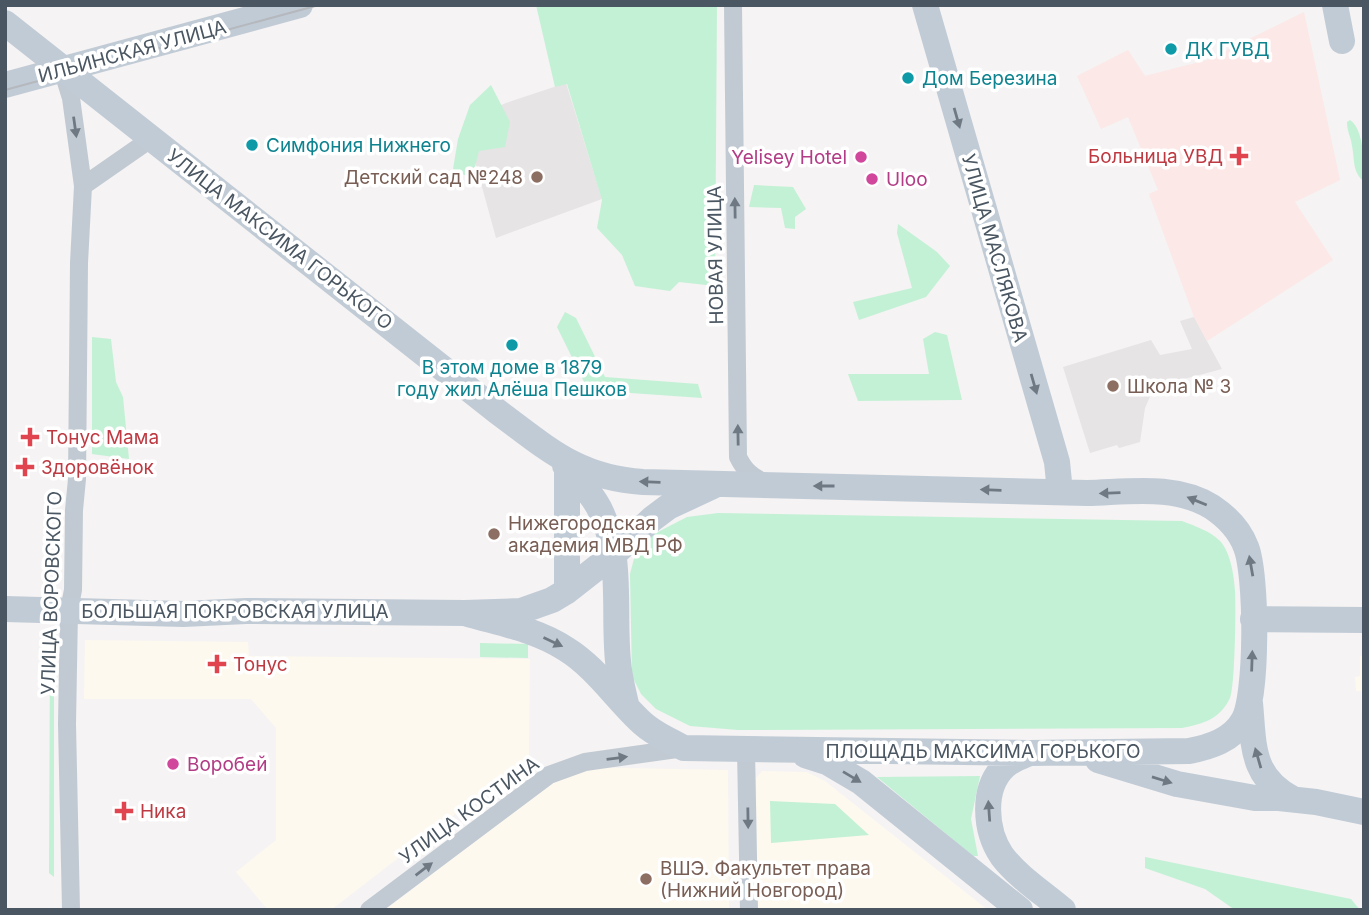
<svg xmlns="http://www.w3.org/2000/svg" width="1369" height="915" font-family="Inter,sans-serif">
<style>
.commercial{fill:#fdf9ef}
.education{fill:#e6e4e5}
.medical{fill:#fce8e6}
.green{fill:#c3f1d5}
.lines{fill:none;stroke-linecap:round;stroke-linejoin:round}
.street{stroke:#c1cad2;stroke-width:18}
.secondary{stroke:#c1cbd6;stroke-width:26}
.tram{stroke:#b5b8bd;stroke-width:2}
.oneway{fill:#6e7984}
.oneway2{fill:#6e7983}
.culture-dot{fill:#0f9aa8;stroke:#fff;stroke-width:2.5}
.health-dot{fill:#e0444e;stroke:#fff;stroke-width:2.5}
.hotel-dot{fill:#d1479c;stroke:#fff;stroke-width:2.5}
.education-dot{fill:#8d6e63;stroke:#fff;stroke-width:2.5}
.labels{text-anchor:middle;stroke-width:7;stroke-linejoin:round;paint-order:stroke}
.culture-label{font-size:19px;fill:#0d838f;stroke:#fff;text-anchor:start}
.street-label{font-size:19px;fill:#4a5661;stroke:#fff}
.health-label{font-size:19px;fill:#be3a42;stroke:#fff;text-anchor:start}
.hotel-label{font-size:19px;fill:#b23c85;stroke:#fff;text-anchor:start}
.education-label{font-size:19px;fill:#785e54;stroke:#fff;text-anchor:start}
</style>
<rect width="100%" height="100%" fill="#f5f3f3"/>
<!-- commercial -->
<path class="commercial" d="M85,640L248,642L249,656L530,659L529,757L331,910H268L236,872L276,840V728L251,699H84Z
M1360,656H1364V778L1361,691H1356L1355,677L1360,676Z
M572,767L728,770L729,910H385Z
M762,771L807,772L825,781L988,910H757L756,778Z"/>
<!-- education -->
<path class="education" d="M566,83L602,199L496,238L464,121L506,103Z
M1194,317L1222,369L1154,387L1145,408L1140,442L1119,448L1117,445L1090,453L1063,367L1151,340L1160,355L1192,349L1180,321Z"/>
<!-- medical -->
<path class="medical" d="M1304,12L1340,180L1295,202L1333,260L1207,341L1194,317L1149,194L1158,190L1128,117L1101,129L1077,76L1128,50L1145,76L1207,60Z"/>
<!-- green -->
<path class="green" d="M536,5H717L715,286L679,282L670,291L635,286L622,255L597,228L602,200L567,84L555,87Z
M491,85L510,122L505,147L479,151L472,179L453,169L458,139L470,105Z
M1350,120C1364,129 1364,163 1364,179L1362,180C1352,169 1355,160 1352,146C1351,137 1347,132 1347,122Z
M754,185L793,187L806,209L795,217V229L785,228L781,208L749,207Z
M898,224L937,252L950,266L926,297L859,320L853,302L912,288L897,233Z
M565,312L576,318L605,377L698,384L702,398L588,390L557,327Z
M935,332L947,335L962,400L858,401L848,374H929L923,339Z
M92,337L111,339L116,382L123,397L129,459L92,454Z
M718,513L1182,521C1195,526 1210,531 1220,541C1231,553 1234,576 1235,591C1236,608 1235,686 1230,698C1220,719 1203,724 1182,728L738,730L690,726L656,709L641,694L632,676L630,574L636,551L654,534L687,517Z
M480,643L528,644V658L480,657Z
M50,644L54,648V877L49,873Z
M980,776L971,819L978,856H973L877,777Z
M770,801L835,804L869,835L771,843Z
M1145,857L1351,899L1360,910H1235L1205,889L1145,868Z"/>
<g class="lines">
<!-- street -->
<path class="street" d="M733,5L738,457C745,471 752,477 766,483
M62,69L71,98L83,186L79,263L77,479L74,510L73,590L69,610L67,724L71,910
M83,186L152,138
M746,750L749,910
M369,910L549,775L585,762L684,748"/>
<!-- secondary -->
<path class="secondary" d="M925,5L1057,462L1060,492
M1335,5L1342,41
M5,23L498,412C548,449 578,478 643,482L1087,493C1129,492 1175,484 1212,507C1227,517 1240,531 1246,547C1257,574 1258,697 1243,721C1232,740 1210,747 1189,751L1029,753L684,748C668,740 651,732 639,720C614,696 595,667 566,649C536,629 498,623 465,613
M5,85L300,5
M565,466C578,481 593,494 601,512C623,558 613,612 618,661C619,676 623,690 626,704
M567,591V469
M5,609L183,614L246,611L465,613L521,611L552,600L567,591L613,555L652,519L668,507L713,486
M1253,619L1364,620
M1250,703C1254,744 1250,777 1293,799
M1029,753C1021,757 1011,760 1005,766C981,788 985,831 1002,856C1018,877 1043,893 1063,910
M805,755L827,762L861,782L1020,910
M1098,760L1177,784L1255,798H1279L1316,802L1364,812"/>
<!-- tram -->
<path class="tram" d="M5,90L319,5"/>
</g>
<!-- one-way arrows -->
<defs><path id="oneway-solid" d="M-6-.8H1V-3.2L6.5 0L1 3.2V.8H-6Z" transform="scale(1.75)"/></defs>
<g class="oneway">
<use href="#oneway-solid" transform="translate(957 118) rotate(74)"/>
<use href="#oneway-solid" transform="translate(1034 384) rotate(74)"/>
<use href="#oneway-solid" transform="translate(650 482) rotate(-178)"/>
<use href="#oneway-solid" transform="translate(824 486) rotate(-180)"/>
<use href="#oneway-solid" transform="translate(991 490) rotate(-178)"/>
<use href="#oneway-solid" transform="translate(1110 493) rotate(178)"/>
<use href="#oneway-solid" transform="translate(1197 501) rotate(-158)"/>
<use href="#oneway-solid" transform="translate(1251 566) rotate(-100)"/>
<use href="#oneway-solid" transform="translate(553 642) rotate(25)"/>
<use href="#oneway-solid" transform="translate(1252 661) rotate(-88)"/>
<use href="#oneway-solid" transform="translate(1258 758) rotate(-106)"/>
<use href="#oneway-solid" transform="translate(852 777) rotate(31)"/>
<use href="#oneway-solid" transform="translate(1162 780) rotate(17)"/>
<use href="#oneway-solid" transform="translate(989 811) rotate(-94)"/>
</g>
<g class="oneway2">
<use href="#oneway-solid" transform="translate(75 127) rotate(82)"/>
<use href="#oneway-solid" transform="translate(735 208) rotate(-91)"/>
<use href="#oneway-solid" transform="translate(738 435) rotate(-91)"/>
<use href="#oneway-solid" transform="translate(617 758) rotate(-7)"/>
<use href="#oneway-solid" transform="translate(748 818) rotate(89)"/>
<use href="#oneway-solid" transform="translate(424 869) rotate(-37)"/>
</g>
<!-- markers -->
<g class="culture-dot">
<circle cx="1171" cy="49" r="7"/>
<circle cx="908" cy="78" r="7"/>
<circle cx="252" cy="145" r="7"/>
<circle cx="512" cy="345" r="7"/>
</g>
<g class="health-dot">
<path d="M1235.5 145.5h7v7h7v7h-7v7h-7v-7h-7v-7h7z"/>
<path d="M26.5 426.5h7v7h7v7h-7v7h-7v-7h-7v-7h7z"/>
<path d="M21.5 456.5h7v7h7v7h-7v7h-7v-7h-7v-7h7z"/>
<path d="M213.5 653.5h7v7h7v7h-7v7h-7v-7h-7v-7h7z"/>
<path d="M120.5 800.5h7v7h7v7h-7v7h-7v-7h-7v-7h7z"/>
</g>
<g class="hotel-dot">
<circle cx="861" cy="157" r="7"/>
<circle cx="872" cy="179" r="7"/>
<circle cx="173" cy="764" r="7"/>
</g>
<g class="education-dot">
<circle cx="537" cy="177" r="7"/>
<circle cx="1113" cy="386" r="7"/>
<circle cx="494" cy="534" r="7"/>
<circle cx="646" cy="879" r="7"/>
</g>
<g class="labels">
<!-- culture labels -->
<g class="culture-label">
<text x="1185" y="56">ДК ГУВД</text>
<text x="922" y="85">Дом Березина</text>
<text x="266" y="152">Симфония Нижнего</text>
<text x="512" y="374" text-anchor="middle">В этом доме в 1879<tspan x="512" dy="22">году жил Алёша Пешков</tspan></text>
</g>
<!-- street labels -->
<g class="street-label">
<text transform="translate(132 51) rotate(-15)" y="7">ИЛЬИНСКАЯ УЛИЦА</text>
<text transform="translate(280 239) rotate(38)" y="7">УЛИЦА МАКСИМА ГОРЬКОГО</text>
<text transform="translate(995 248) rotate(74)" y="7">УЛИЦА МАСЛЯКОВА</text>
<text transform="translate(715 255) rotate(-91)" y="7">НОВАЯ УЛИЦА</text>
<text transform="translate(51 593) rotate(-88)" y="7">УЛИЦА ВОРОВСКОГО</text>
<text x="235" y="618">БОЛЬШАЯ ПОКРОВСКАЯ УЛИЦА</text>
<text x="983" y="758">ПЛОЩАДЬ МАКСИМА ГОРЬКОГО</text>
<text transform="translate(469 810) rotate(-36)" y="7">УЛИЦА КОСТИНА</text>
</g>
<!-- health labels -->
<g class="health-label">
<text x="1223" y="163" text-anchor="end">Больница УВД</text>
<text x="46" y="444">Тонус Мама</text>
<text x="41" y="474">Здоровёнок</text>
<text x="233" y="671">Тонус</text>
<text x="140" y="818">Ника</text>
</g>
<!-- hotel labels -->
<g class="hotel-label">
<text x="847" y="164" text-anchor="end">Yelisey Hotel</text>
<text x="886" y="186">Uloo</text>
<text x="187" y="771">Воробей</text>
</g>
<!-- education labels -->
<g class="education-label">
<text x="523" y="184" text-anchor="end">Детский сад №248</text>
<text x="1127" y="393">Школа № 3</text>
<text x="508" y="530">Нижегородская<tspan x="508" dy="22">академия МВД РФ</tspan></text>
<text x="660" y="875">ВШЭ. Факультет права<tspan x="660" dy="22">(Нижний Новгород)</tspan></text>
</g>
</g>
<!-- border -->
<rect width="1369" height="915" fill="none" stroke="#4a5661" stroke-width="14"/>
</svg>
